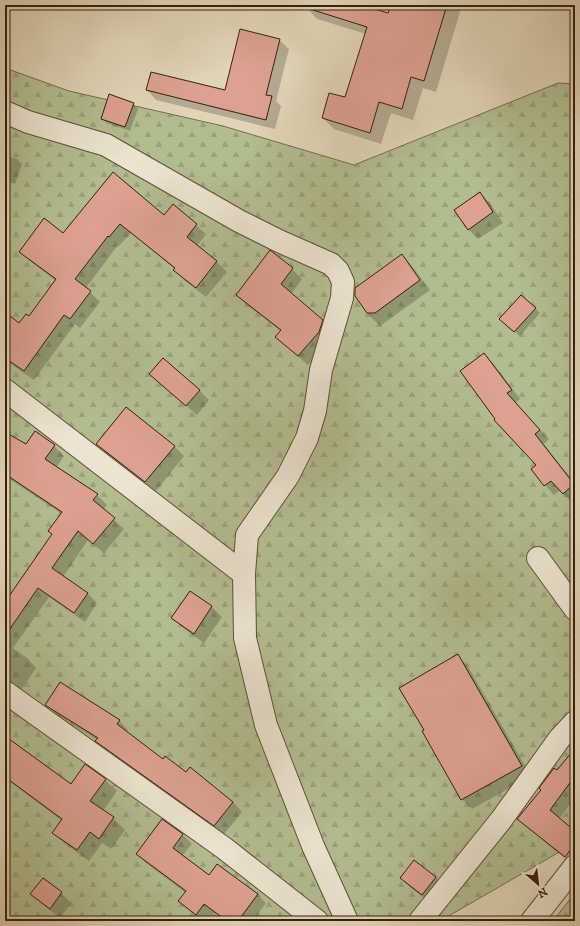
<svg xmlns="http://www.w3.org/2000/svg" width="580" height="926" font-family="'IM FELL DW Pica',serif">
<style>
.forest{fill:url(#forest-firs);stroke:#746f4c}
.shadow{fill:#0003}
.building{fill:#dda192;stroke:#36210a}
.lines{fill:none;stroke-linecap:round;stroke-linejoin:round}
.minor-casing{stroke:#614e36;stroke-width:24}
.minor{stroke:#ece4d1;stroke-width:22}
</style>
<defs>
<pattern id="forest-firs" width="22" height="20" patternUnits="userSpaceOnUse"><rect width="22" height="20" fill="#b2bd8f"/><path d="M5 1l3.5 6h-7zM16 11l3.5 6h-7z" fill="#9aa27a"/></pattern>
</defs>
<rect width="100%" height="100%" fill="#e1d5b8"/>
<filter id="stains"><feTurbulence type="fractalNoise" baseFrequency=".005" numOctaves="4"/><feColorMatrix values="0 0 0 0 .2 0 0 0 0 .09 0 0 0 0 .02 0 0 0 .5 -.17"/></filter>
<radialGradient id="worn" r=".72"><stop offset=".6" stop-color="#630" stop-opacity="0"/><stop offset="1" stop-color="#630" stop-opacity=".3"/></radialGradient>
<!-- forest -->
<path class="forest" d="M5,68L69,91L223,126L354,165L558,83L575,84V843L440,921H5Z
M575,893V921H553Z"/>
<!-- shadow -->
<path class="shadow" d="M306,5H359L389,14L392,5H462L436,92L423,88L413,120L391,113L381,144L334,129L323,118L346,99L366,34L317,19L306,7Z
M279,40L289,49L276,101L281,106L275,129L156,100L147,90L225,91Z
M133,104L138,109L130,131L107,123L102,118Z
M5,155L17,159L22,164L15,184L5,181Z
M480,193L490,203L503,223L478,239L468,229Z
M173,205L206,234L197,246L217,262L227,272L206,297L184,280L175,270V269L131,233L119,246L118,245L86,288L100,302L80,328L75,324L34,380L8,362L5,366V314L20,324L29,317L56,281L30,261L20,251L63,234L164,216Z
M402,256L412,266L430,290L380,326L370,316L356,296Z
M292,269L302,279L291,294L332,331L329,342L308,365L287,347L281,331L247,305L237,295Z
M535,308L540,313L520,336L506,324Z
M484,354L493,363L520,399L515,403L549,439L544,444L575,484V501L572,503L560,490L554,495L532,470L538,465Z
M151,374L199,390L209,400L197,415Z
M5,414L9,418L5,425Z
M36,432L54,446L64,456L56,468L97,495L107,505L103,510L124,529L104,553L88,540L63,577L87,593L97,603L85,622L49,597L13,648L27,658L36,668L21,690L5,686V604L53,534L62,514L5,476V433L26,446Z
M97,444L174,446L184,456L156,491L107,454Z
M190,593L212,607L222,617L204,643L183,628L173,618Z
M457,655L467,665L531,776L472,809L462,799Z
M47,705L119,720L128,730L126,732L163,760L233,802L242,812L224,834L106,750L97,741V740L56,714Z
M5,738L71,785L105,780L117,791L103,811L113,818L125,830L111,849L102,843L89,861L65,844L54,833L62,821L5,778Z
M575,755V797L559,819L575,832L574,866L528,828L518,819L557,772Z
M162,821L183,835L192,844L182,856L209,876L257,894L266,903L253,921H225L214,912L207,921H203L179,901L186,893L146,863L137,854Z
M414,861L436,877L446,887L432,904L411,888L401,878Z
M61,893L71,903L60,918L42,904L32,894Z
M474,915L482,921H469Z"/>
<!-- building -->
<path class="building" d="M313,5H362L388,13L391,5H447L424,81L411,77L402,109L379,102L370,133L322,118L329,93L345,97L367,27L313,10Z
M240,29L280,39L266,95L272,96L266,120L146,90L151,72L225,90Z
M109,94L134,103L125,127L101,119Z
M113,172L164,215L173,204L197,224L187,237L217,261L196,288L173,270L175,268L120,224L109,237L108,236L75,279L91,291L70,319L64,315L24,371L5,358V312L19,323L26,314L29,316L56,279L19,252L44,218L63,233Z
M480,192L493,212L468,230L454,210Z
M270,250L293,268L281,284L323,320L319,332L298,356L275,337L281,330L236,295Z
M402,254L420,280L375,313H367L355,296V288Z
M521,295L536,308L514,332L499,319Z
M484,353L512,390L507,393L540,430L535,434L574,484L563,494L551,481L544,486L531,469L536,465L494,420L495,419L460,371Z
M163,358L200,390L186,406L149,374Z
M126,407L175,446L145,482L96,444Z
M35,431L55,445L45,459L98,494L93,500L115,518L93,544L78,531L52,568L88,593L74,613L38,588L5,636V602L52,534L48,531L62,512L5,474V432L26,444Z
M190,591L212,606L194,634L171,618Z
M458,654L522,766L461,800L422,731L424,730L399,688Z
M60,682L120,720L117,724L163,759L165,756L186,772L190,767L233,802L214,826L95,741L98,738L45,705Z
M5,736L71,784L85,764L106,779L90,801L114,817L99,839L90,832L77,850L52,833L62,819L5,777Z
M572,752L575,754V776L550,810L575,831V844L565,857L517,819L541,790L539,788L554,768L557,770Z
M162,819L183,834L173,848L209,875L217,864L258,894L238,921H227L204,904L196,915L178,901L186,891L136,854Z
M414,860L436,877L422,895L400,878Z
M43,878L62,892L50,909L30,894Z"/>
<g class="lines">
<!-- minor casing -->
<g class="minor-casing">
<path id="minor" d="M5,112L28,122L106,145L239,221L279,241L331,264L338,271L343,282L342,298L321,370L315,411L307,438L288,476L247,535L244,574L245,638L266,725L313,846L347,921
M5,390L244,574
M538,558L575,609
M5,692L224,848L317,921
M420,921L501,820L560,738L575,722
M532,921L575,866"/>
</g>
<!-- minor -->
<use href="#minor" class="minor"/>
</g>
<!-- margin -->
<rect width="580" height="926" fill="none" stroke="#e1d5b8" stroke-width="20"/>
<rect x="6" y="6" width="568" height="914" fill="none" stroke="#36210a" stroke-width="2"/>
<rect x="10" y="10" width="560" height="906" fill="none" stroke="#36210a"/>
<!-- north arrow -->
<g transform="translate(538 884) rotate(152)" stroke="#ece4d1" stroke-width="3" paint-order="stroke">
<path d="M0-3L7 15L0 10L-7 15Z" fill="#36210a"/>
<text y="-6" font-size="11" font-weight="bold" text-anchor="middle" fill="#36210a">N</text>
</g>
<rect width="100%" height="100%" filter="url(#stains)"/>
<rect width="100%" height="100%" fill="url(#worn)"/>
</svg>
